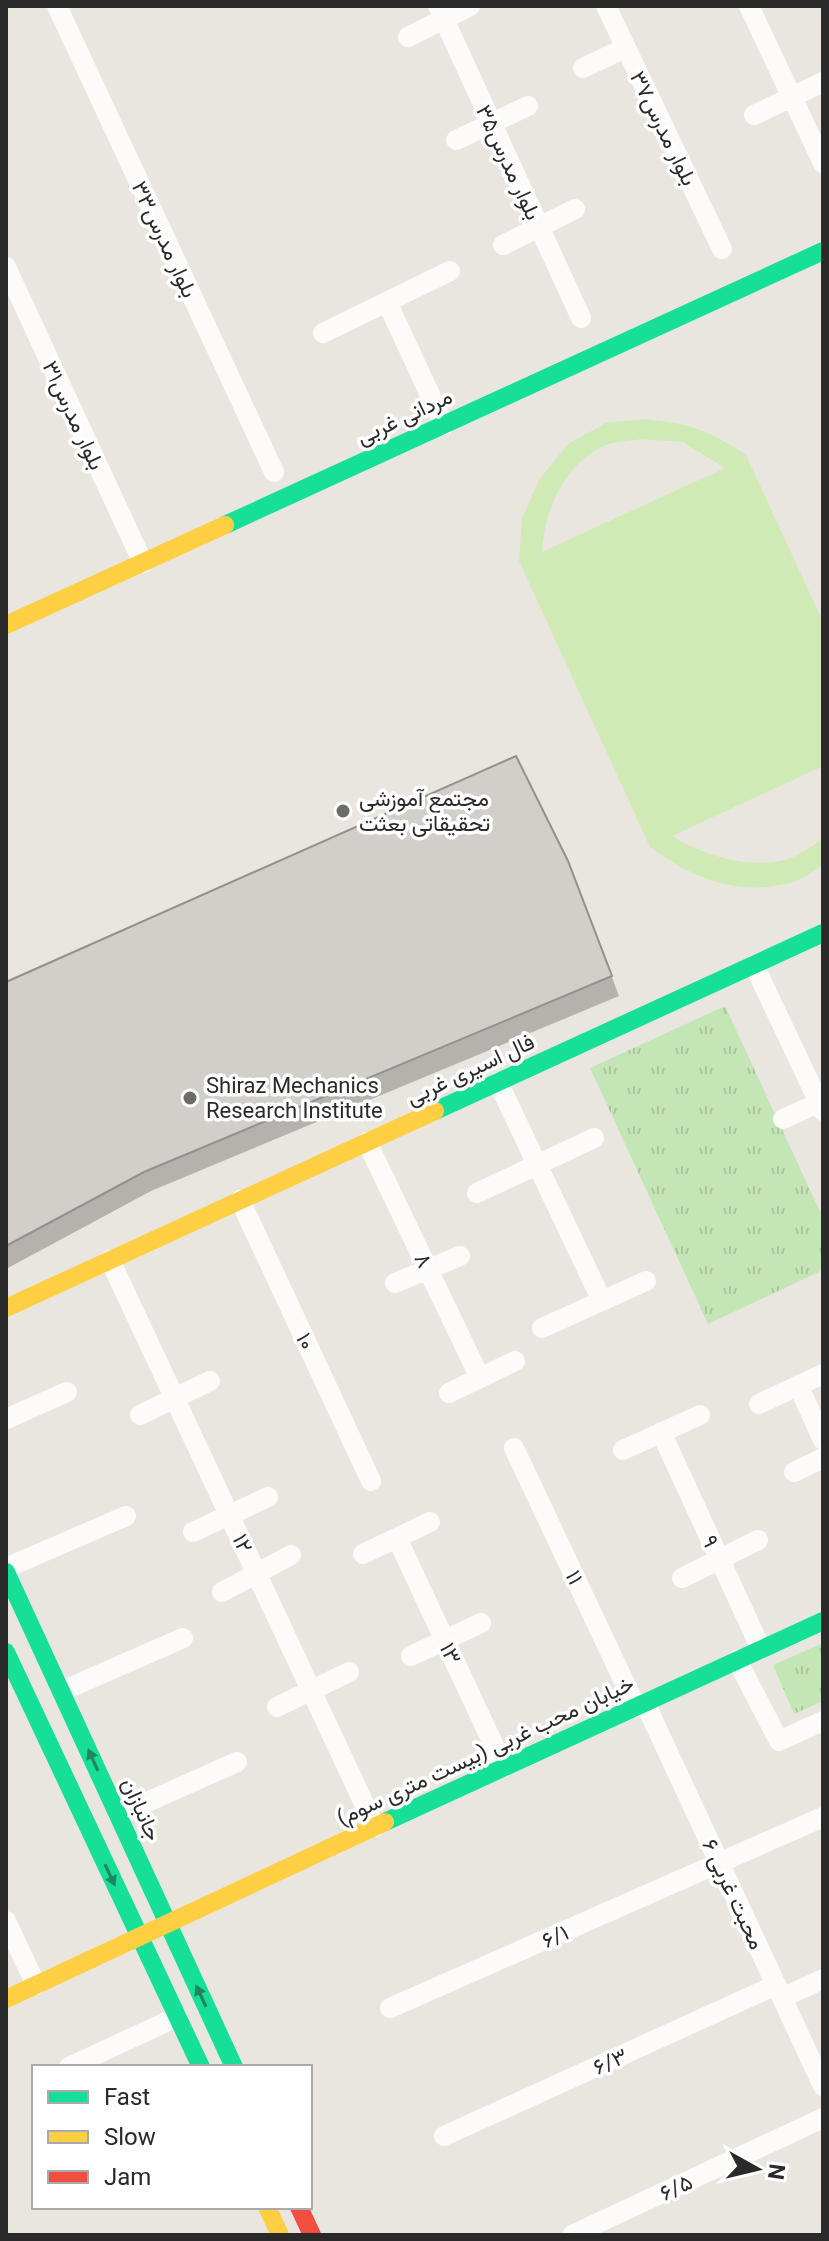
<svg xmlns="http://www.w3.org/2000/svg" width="829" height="2241" font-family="Roboto,Vazirmatn,sans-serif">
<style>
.park{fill:url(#park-tufts)}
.pitch{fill:#cfeab4;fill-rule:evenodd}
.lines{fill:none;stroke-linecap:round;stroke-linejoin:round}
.street{stroke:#fcfbfa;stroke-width:20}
.fast{stroke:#16e098;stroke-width:18}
.slow{stroke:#ffcf43;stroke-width:18}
.jam{stroke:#f24e42;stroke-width:18}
.wall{fill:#b5b2ae}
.building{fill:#d2cfca;stroke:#93918d;stroke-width:2}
.oneway{fill:#208561}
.poi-dot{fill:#6d6c69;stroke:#fff;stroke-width:3}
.labels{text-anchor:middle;stroke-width:7;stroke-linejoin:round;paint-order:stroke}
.street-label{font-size:22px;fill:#2a2a2a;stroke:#fff}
.poi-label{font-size:22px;fill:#2a2a2a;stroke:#fff;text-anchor:start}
</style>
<defs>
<pattern id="park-tufts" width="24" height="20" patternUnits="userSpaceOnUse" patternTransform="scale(2)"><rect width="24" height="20" fill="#c4e6b6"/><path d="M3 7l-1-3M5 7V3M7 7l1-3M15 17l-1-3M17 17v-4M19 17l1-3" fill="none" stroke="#a9c59d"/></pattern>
</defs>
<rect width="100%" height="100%" fill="#e9e6df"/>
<!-- park -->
<path class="park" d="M725,1006L823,1218V1270L708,1324L590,1068Z
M823,1643V1701L794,1714L773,1665Z"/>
<!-- pitch -->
<path class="pitch" d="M644,419C690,424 707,429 746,455L823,622V766L672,836C703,856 755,871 791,858C802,854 813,845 823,839V865C813,871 801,880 790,883C736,896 694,879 650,847L519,561L522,518L539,480L568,444L606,423ZM641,439L683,442L725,468L542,552C544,510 566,459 609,444C619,441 631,441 641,439Z"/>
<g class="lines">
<!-- street -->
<path class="street" d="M57,6L274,472
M438,6L581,318
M606,6L722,249
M749,6L823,163
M408,37L470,6
M583,68L625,48
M754,115L823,82
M456,140L528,106
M503,245L575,209
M6,267L143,563
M387,302L444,425
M323,333L450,271
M754,965L823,1111
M498,1082L602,1301
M783,1119L823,1101
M367,1142L480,1378
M477,1193L594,1138
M240,1200L371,1481
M110,1260L375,1827
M395,1283L460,1256
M542,1328L646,1281
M798,1385L823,1440
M449,1393L515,1361
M759,1404L823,1374
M140,1415L210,1381
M6,1419L67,1392
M661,1432L761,1649
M514,1448L636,1707
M623,1450L700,1415
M794,1472L823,1458
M193,1532L268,1497
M397,1538L504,1767
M363,1554L430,1522
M6,1568L126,1516
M682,1578L758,1540
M222,1592L291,1555
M411,1656L481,1623
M737,1660L779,1741L823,1721
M62,1691L183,1638
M645,1703L823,2086
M277,1707L349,1672
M118,1815L237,1762
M6,1921L36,1985
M782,1998L823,1979
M390,2008L823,1817
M69,2067L177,2017
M444,2136L776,1985
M572,2235L823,2118"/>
<!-- fast -->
<path class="fast" d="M225,525L823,251
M435,1111L823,933
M6,1572L234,2067
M6,1652L201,2067
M385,1822L823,1621"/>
<!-- slow -->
<path class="slow" d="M6,625L225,525
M6,1308L435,1111
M6,1999L385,1822
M267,2207L280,2235"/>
<!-- jam -->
<path class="jam" d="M299,2207L312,2235"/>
</g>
<!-- wall -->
<path class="wall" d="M568,861L619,996L151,1191L6,1269V982Z"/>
<!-- building -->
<path class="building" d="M516,756L568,861L612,976L144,1172L6,1246V982Z"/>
<!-- one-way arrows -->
<defs><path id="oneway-solid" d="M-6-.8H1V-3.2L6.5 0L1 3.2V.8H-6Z" transform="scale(2)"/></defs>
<g class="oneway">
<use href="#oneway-solid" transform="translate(93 1760) rotate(-114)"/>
<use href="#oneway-solid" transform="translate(110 1875) rotate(65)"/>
<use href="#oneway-solid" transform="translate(201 1996) rotate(-115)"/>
</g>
<!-- markers -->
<g class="poi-dot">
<circle cx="343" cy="811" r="8"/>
<circle cx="190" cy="1098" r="8"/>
</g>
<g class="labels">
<!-- street labels -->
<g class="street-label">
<text transform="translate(664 128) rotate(64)" y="8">بلوار مدرس۳۷</text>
<text transform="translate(509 162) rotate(65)" y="8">بلوار مدرس۳۵</text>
<text transform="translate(165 239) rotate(65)" y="8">بلوار مدرس۳۳</text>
<text transform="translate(74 415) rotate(65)" y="8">بلوار مدرس۳۱</text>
<text transform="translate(404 416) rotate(-25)" y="8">مردانی غربی</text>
<text transform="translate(470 1069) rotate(-25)" y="8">فال اسیری غربی</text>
<text transform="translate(424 1260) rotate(64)" y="8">۸</text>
<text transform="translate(306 1341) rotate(65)" y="8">۱۰</text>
<text transform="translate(711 1541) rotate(66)" y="8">۹</text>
<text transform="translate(243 1543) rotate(65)" y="8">۱۲</text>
<text transform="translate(575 1577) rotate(65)" y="8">۱۱</text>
<text transform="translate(451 1653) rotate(65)" y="8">۱۳</text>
<text transform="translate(485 1750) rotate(-25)" y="8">خیابان محب غربی (بیست متری سوم)</text>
<text transform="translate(142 1809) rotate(66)" y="8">جانبازان</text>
<text transform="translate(734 1894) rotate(65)" y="8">محبت غربی ۶</text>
<text transform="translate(555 1936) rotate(-24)" y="8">۶/۱</text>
<text transform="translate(610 2061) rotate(-24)" y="8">۶/۳</text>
<text transform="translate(676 2187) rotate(-25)" y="8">۶/۵</text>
</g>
<!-- poi labels -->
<g class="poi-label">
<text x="359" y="806">مجتمع آموزشی<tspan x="359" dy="25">تحقیقاتی بعثت</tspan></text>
<text x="206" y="1093">Shiraz Mechanics<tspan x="206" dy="25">Research Institute</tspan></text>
</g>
</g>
<!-- border -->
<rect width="829" height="2241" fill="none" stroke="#2a2a2a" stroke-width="16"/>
<!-- legend -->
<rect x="32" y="2065" width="280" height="144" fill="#ffffff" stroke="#aaaaaa" stroke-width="2"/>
<rect x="48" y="2091" width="40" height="12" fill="#16e098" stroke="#aaaaaa" stroke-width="2"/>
<text x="104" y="2105" font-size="24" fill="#2a2a2a">Fast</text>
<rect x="48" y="2131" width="40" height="12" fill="#ffcf43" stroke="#aaaaaa" stroke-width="2"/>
<text x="104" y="2145" font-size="24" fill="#2a2a2a">Slow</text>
<rect x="48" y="2171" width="40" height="12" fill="#f24e42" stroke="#aaaaaa" stroke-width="2"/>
<text x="104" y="2185" font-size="24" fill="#2a2a2a">Jam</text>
<!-- north arrow -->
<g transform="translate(757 2169) rotate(98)" stroke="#ffffff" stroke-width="6" paint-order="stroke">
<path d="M0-6L14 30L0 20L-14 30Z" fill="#2a2a2a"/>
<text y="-12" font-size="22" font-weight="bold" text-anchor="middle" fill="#2a2a2a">N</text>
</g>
</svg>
